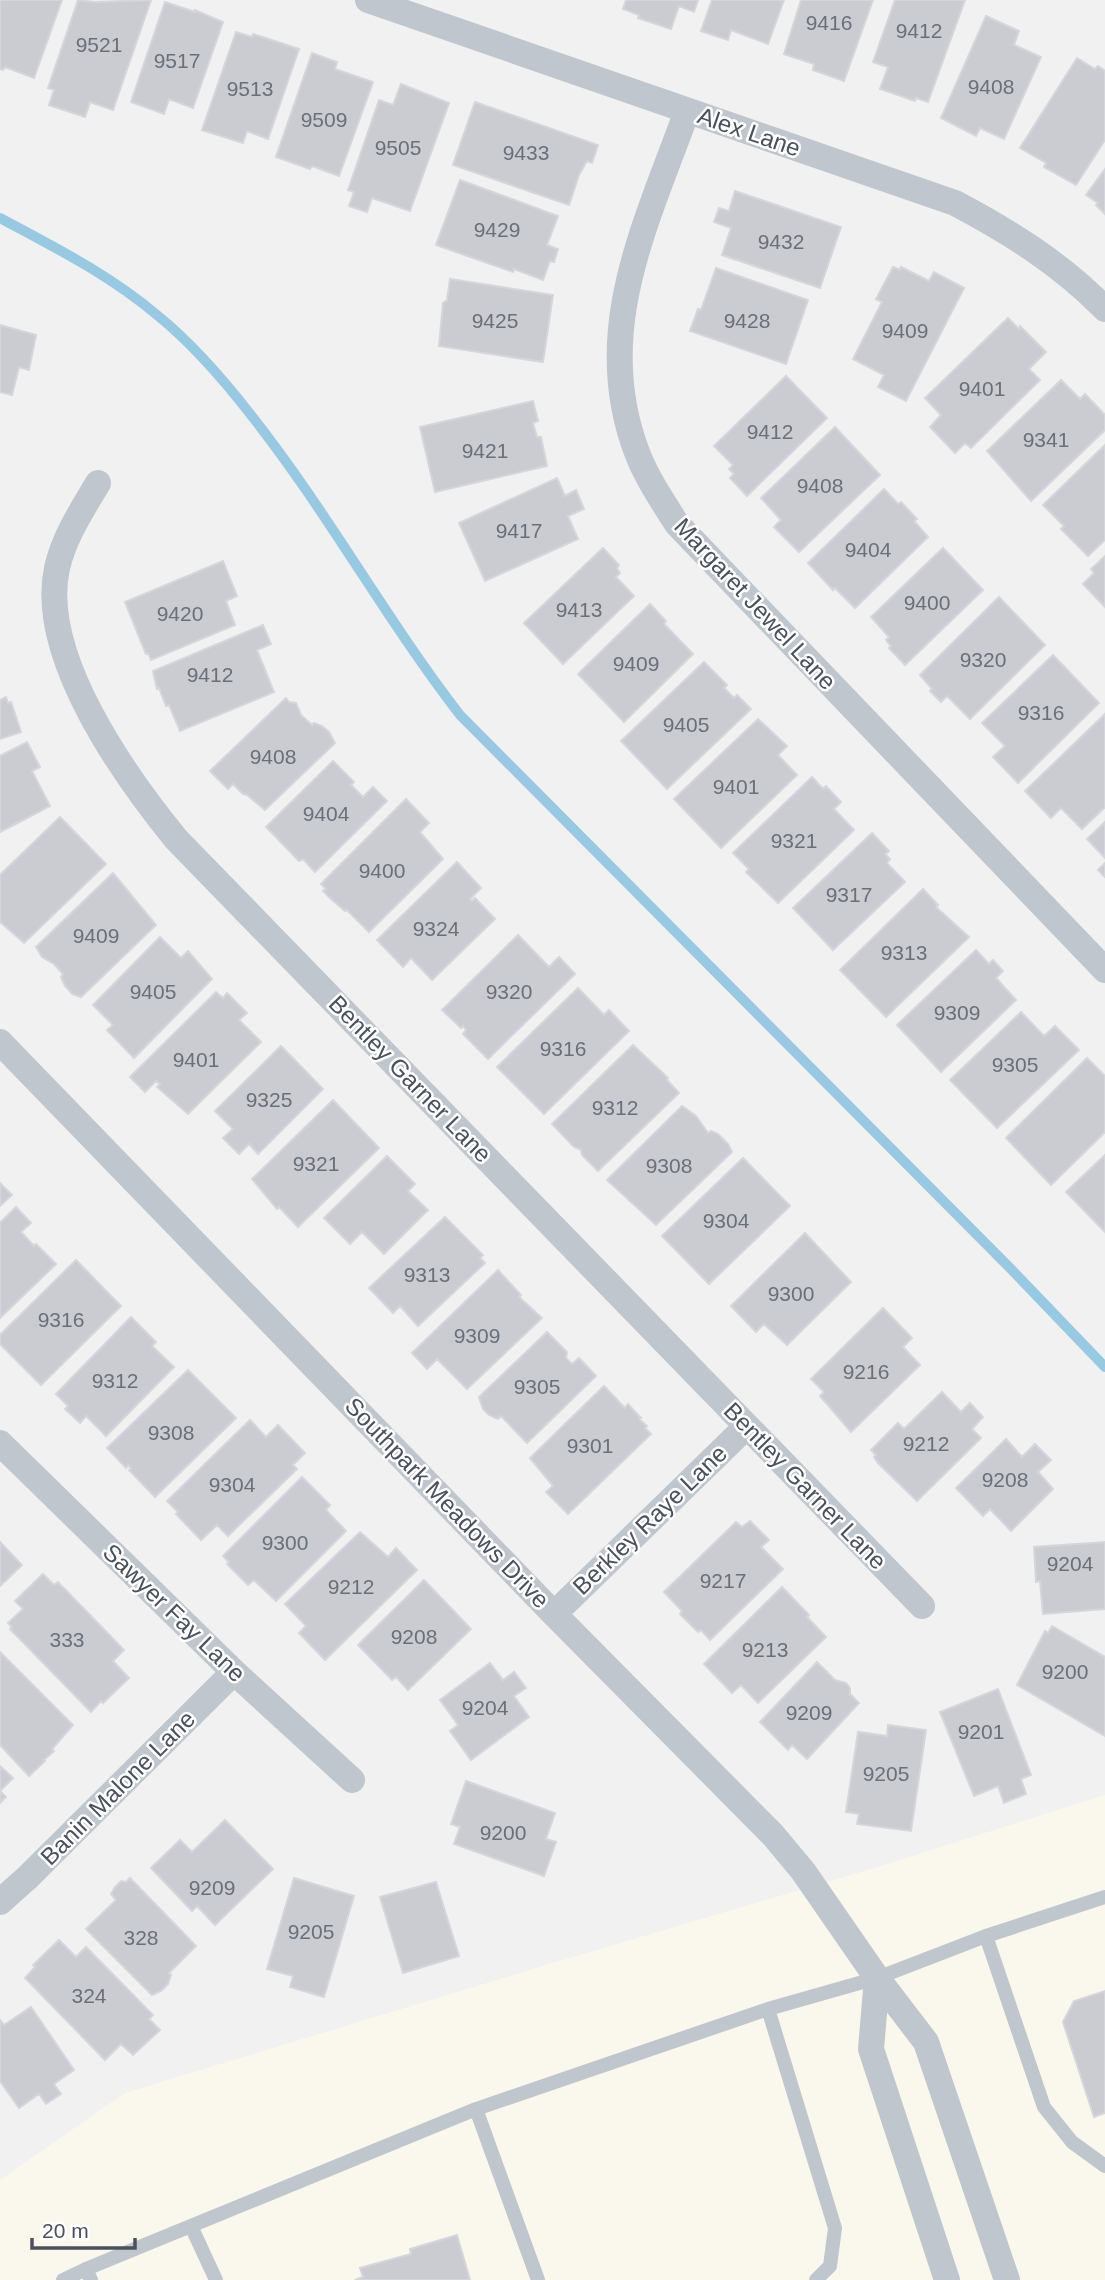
<svg xmlns="http://www.w3.org/2000/svg" width="1105" height="2280" font-family="Arial,sans-serif">
<style>
.commercial{fill:#faf8ed}
.lines{fill:none;stroke-linecap:round;stroke-linejoin:round}
.stream{stroke:#97c9e2;stroke-width:10}
.building{fill:#cbccd2;stroke:#d5d6db;stroke-width:2}
.service{stroke:#c0c6cd;stroke-width:14}
.minor{stroke:#c0c6cd;stroke-width:26}
.labels{text-anchor:middle;stroke-width:5;stroke-linejoin:round;paint-order:stroke}
.number-label{font-size:21px;fill:#6a707a}
.street-label{font-size:24px;fill:#4a515c;stroke:#fff}
</style>
<rect width="100%" height="100%" fill="#f2f1f1"/>
<!-- commercial -->
<path class="commercial" d="M1105,1795V2280H0V2180L125,2093L536,1968L881,1866Z"/>
<g class="lines">
<!-- stream -->
<path class="stream" d="M0,218C56,248 108,274 157,315C193,344 223,379 251,415C327,511 385,618 460,715L1011,1269L1105,1367"/>
</g>
<!-- building -->
<path class="building" d="M0,0H62L34,78L5,67L3,70L0,69Z
M78,0L95,2L151,0L113,110L90,102L85,117L49,105L54,90L48,88Z
M626,0H698L694,12L679,6L671,29L638,18L639,15L623,9Z
M712,0H784L768,44L731,30L728,40L701,31Z
M801,0H873L844,81L813,70L814,64L784,54Z
M895,0H965L928,102L916,98L915,101L880,89L888,67L873,62Z
M165,2L195,12V10L223,22L193,108L169,99L164,114L131,102Z
M986,16L1019,31L1014,45L1041,57L1004,139L980,128L976,136L941,118Z
M236,32L252,37L253,34L299,49L268,139L247,131L243,143L202,130Z
M312,53L337,62L335,69L373,82L339,176L312,166L310,169L276,157Z
M1077,58L1095,69L1098,66L1105,71V140L1076,185L1044,167L1046,163L1020,148Z
M401,84L449,103L410,211L372,198L367,212L349,206L354,192L348,190L379,100L393,105Z
M475,102L598,145L592,163L587,161L579,175L569,205L453,165Z
M1105,169V214L1096,205L1098,203L1086,195Z
M460,180L558,216L547,245L558,249L554,262L550,261L543,280L514,269L513,272L436,245Z
M735,191L841,227L820,288L722,255L731,228L714,222L719,208L729,211Z
M893,267L900,270L901,267L929,281L934,272L964,288L906,401L878,387L884,375L853,359L882,302L876,299Z
M716,268L808,300L786,364L690,331L698,309L701,310Z
M450,279L553,295L543,362L439,346L443,303L447,300Z
M1008,318L1019,329L1020,326L1046,352L1029,369L1040,380L971,448L965,443L955,453L930,427L941,415L925,398Z
M0,325L36,335L29,370L19,367L12,395L0,392Z
M786,376L827,418L747,496L730,478L734,474L729,469L733,465L714,446Z
M1061,380L1080,399L1085,394L1105,415V430L1031,501L987,451Z
M533,401L538,421L533,423L537,437H541L547,466L435,492L420,427Z
M835,427L880,475L799,552L774,527L781,520L761,498Z
M1105,445V540L1088,556L1061,529L1064,526L1043,505Z
M557,478L565,496L576,490L584,509L568,516L578,539L485,581L459,523Z
M884,489L898,504L901,502L917,519L914,521L928,537L855,608L835,588L833,590L808,563Z
M603,548L619,565L617,568L620,573L616,577L634,596L563,664L524,623Z
M943,548L983,590L905,665L889,648L891,646L886,640L889,637L871,617Z
M1105,556V607L1083,584L1094,573L1091,569Z
M223,561L237,596L226,601L235,625L151,660L148,653L146,654L125,602Z
M999,597L1045,645L970,719L947,696L941,702L930,691L932,689L920,675Z
M650,604L666,621L664,624L693,654L624,722L578,674Z
M263,625L271,644L257,650L274,692L180,731L169,705L166,706L159,688L157,689L153,671Z
M1053,655L1099,703L1018,783L993,757L1005,746L982,723Z
M704,662L727,685L724,688L734,698L737,695L751,709L667,789L621,741Z
M6,697L8,703L11,702L21,732L0,739V700Z
M286,698L289,702L296,703L301,715L312,725L314,723L322,726L329,732L335,743L265,810L247,795L243,794L233,784L228,789L210,771Z
M1105,714V807L1082,829L1061,808L1051,818L1025,791Z
M758,719L787,746L778,755L797,775L721,848L674,799Z
M27,742L40,767L32,771L50,806L0,832V756Z
M333,761L354,782L351,785L363,797L373,787L387,801L315,872L303,859L299,861L266,827Z
M812,777L823,789L826,786L841,802L834,809L854,830L778,903L746,872L749,869L733,853Z
M406,799L429,823L420,832L443,859L369,932L347,910L345,911L331,899L323,891L326,889L321,884Z
M60,817L106,864L24,943L0,922V875Z
M1105,822V858L1087,839Z
M872,833L889,851L885,854L890,859L887,863L905,882L833,950L793,908Z
M457,862L481,888L470,899L472,901L475,898L495,919L432,980L411,958L403,967L377,940Z
M1105,863V877L1098,870Z
M113,873L156,925L81,997L72,994L65,986L61,977L63,974L54,964L42,957L36,947Z
M923,889L938,905L936,907L969,937L886,1017L840,970Z
M518,935L549,967L559,957L575,974L488,1059L463,1034L466,1030L463,1026L461,1028L442,1010Z
M160,937L181,958L188,951L212,979L134,1058L107,1030L113,1025L93,1005Z
M976,950L989,964L993,960L1003,971L996,978L1016,1000L941,1072L897,1025Z
M578,988L604,1015L609,1010L629,1031L544,1114L497,1067Z
M216,992L223,998L227,993L247,1013L239,1020L261,1042L188,1114L157,1087L160,1084L156,1081L145,1092L130,1077Z
M1021,1012L1044,1036L1055,1026L1079,1050L997,1128L950,1080Z
M633,1045L668,1078L667,1080L679,1093L598,1171L582,1155L581,1150L574,1147L552,1124Z
M281,1046L323,1089L258,1154L249,1144L239,1154L223,1138L233,1129L215,1111Z
M1087,1058L1105,1076V1132L1051,1185L1006,1138Z
M333,1100L379,1148L298,1227L279,1207L277,1209L252,1179Z
M682,1106L696,1116L708,1133L711,1131L718,1134L728,1144L732,1152L656,1225L607,1180Z
M1105,1155V1232L1066,1192Z
M387,1156L415,1184L408,1191L428,1210L384,1254L362,1232L350,1244L324,1218Z
M743,1158L790,1206L709,1284L662,1236Z
M0,1183L12,1195L0,1206Z
M16,1207L31,1223L21,1232L34,1246L36,1244L56,1264L0,1318V1223Z
M445,1217L483,1255L480,1258L485,1263L418,1326L400,1306L393,1313L369,1288Z
M805,1233L851,1282L787,1345L764,1324L756,1332L731,1306Z
M76,1260L121,1306L41,1385L0,1344V1335Z
M498,1270L521,1295L519,1297L542,1318L467,1389L437,1359L427,1369L412,1353Z
M883,1308L912,1338L903,1347L920,1365L851,1432L820,1396L824,1392L811,1379Z
M131,1317L156,1342L152,1346L174,1367L106,1436L86,1416L80,1423L65,1409L68,1406L56,1394Z
M547,1332L567,1352L566,1358L572,1364L579,1358L596,1376L527,1443L501,1416L498,1419L489,1415L483,1409L479,1397Z
M188,1370L236,1418L155,1497L129,1470L131,1469L128,1465L126,1468L107,1448Z
M604,1386L625,1408L628,1404L641,1418L639,1419L647,1426L645,1428L651,1434L568,1514L546,1492L553,1486L530,1458Z
M942,1392L961,1412L970,1403L983,1417L972,1429L981,1438L917,1501L878,1463L874,1457L876,1455L871,1450L898,1423L904,1429Z
M250,1420L266,1437L278,1425L305,1453L293,1465L297,1469L228,1536L217,1525L201,1540L176,1514L178,1512L167,1501Z
M1006,1439L1022,1457L1035,1444L1051,1460L1038,1472L1053,1489L1011,1531L990,1509L983,1516L956,1488Z
M302,1477L330,1505L326,1510L346,1531L276,1601L254,1580L248,1585L227,1564L229,1562L223,1556Z
M750,1521L769,1540L761,1547L783,1569L710,1640L701,1630L698,1632L680,1614L682,1611L664,1592L736,1522L742,1527Z
M360,1532L388,1557L396,1548L417,1570L325,1660L299,1633L306,1626L285,1604Z
M0,1542L22,1565L0,1586Z
M1105,1542V1609L1043,1614L1040,1581L1036,1582L1034,1547Z
M43,1574L54,1585L58,1582L124,1650L113,1661L129,1678L103,1703L101,1701L91,1712L10,1629L12,1627L8,1623L23,1609L15,1601Z
M424,1580L471,1629L408,1690L396,1677L392,1680L358,1645Z
M782,1587L809,1615L807,1617L826,1637L758,1703L741,1685L732,1693L704,1664Z
M1052,1626L1105,1657V1736L1017,1685L1045,1631L1048,1633Z
M0,1652L73,1725L52,1749L54,1751L44,1760L45,1761L29,1776L0,1745Z
M817,1662L835,1680L846,1683L850,1688V1694L859,1703L807,1759L792,1745L788,1750L760,1722Z
M490,1663L503,1680L514,1672L526,1688L514,1696L529,1717L471,1760L450,1731L458,1725L440,1700Z
M998,1689L1031,1775L1021,1779L1026,1794L1004,1803L998,1786L974,1796L940,1712Z
M888,1725L926,1730L911,1831L857,1824L859,1814L846,1812L858,1732L887,1736Z
M0,1766L13,1778L0,1791L6,1797L0,1803Z
M466,1781L555,1813L546,1839L556,1842L544,1876L454,1844L460,1827L451,1824Z
M225,1820L273,1869L215,1925L197,1906L192,1911L151,1868L180,1840L192,1852Z
M130,1878L196,1946L169,1973L171,1975L168,1984L161,1991L152,1995L86,1929L116,1900L111,1894L115,1887L121,1881L126,1882Z
M294,1878L354,1896L324,1997L290,1987L293,1976L267,1969Z
M436,1882L459,1956L403,1973L380,1897Z
M59,1940L76,1957L86,1947L153,2015L149,2019L160,2030L133,2055L121,2044L105,2060L25,1978L35,1967L33,1965Z
M1105,1991V2113L1094,2117L1063,2022L1074,2001Z
M31,2007L74,2070L54,2084L61,2094L46,2104L39,2094L19,2108L0,2081V2020L4,2025Z
M457,2235L470,2280H355L363,2277L360,2268L411,2254L410,2249Z"/>
<g class="lines">
<!-- service -->
<path class="service" d="M986,1936L1044,2107L1072,2142L1105,2166
M768,2009L835,2228L830,2266L816,2280
M476,2109L538,2280
M191,2226L216,2280
M86,2269L476,2109L768,2009L877,1978L986,1936L1105,1897
M63,2280L86,2269L91,2280"/>
<!-- minor -->
<path class="minor" d="M368,0L955,203C1010,232 1061,264 1105,309
M687,111C646,225 590,333 638,455C648,480 663,502 677,524L1105,970
M98,483C82,510 64,537 57,568C38,655 124,775 176,839L922,1606
M0,1042L554,1614L773,1835L803,1871L877,1978L926,2042L1007,2280
M0,1443L234,1672L352,1780
M554,1614L747,1426
M0,1902L28,1877L234,1672
M877,1978L871,2049L947,2280"/>
</g>
<g class="labels">
<!-- number labels -->
<g class="number-label">
<text x="829" y="30">9416</text>
<text x="919" y="38">9412</text>
<text x="99" y="52">9521</text>
<text x="177" y="68">9517</text>
<text x="991" y="94">9408</text>
<text x="250" y="96">9513</text>
<text x="324" y="127">9509</text>
<text x="398" y="155">9505</text>
<text x="526" y="160">9433</text>
<text x="497" y="237">9429</text>
<text x="781" y="249">9432</text>
<text x="495" y="328">9425</text>
<text x="747" y="328">9428</text>
<text x="905" y="338">9409</text>
<text x="982" y="396">9401</text>
<text x="770" y="439">9412</text>
<text x="1046" y="447">9341</text>
<text x="485" y="458">9421</text>
<text x="820" y="493">9408</text>
<text x="519" y="538">9417</text>
<text x="868" y="557">9404</text>
<text x="927" y="610">9400</text>
<text x="579" y="617">9413</text>
<text x="180" y="621">9420</text>
<text x="983" y="667">9320</text>
<text x="636" y="671">9409</text>
<text x="210" y="682">9412</text>
<text x="1041" y="720">9316</text>
<text x="686" y="732">9405</text>
<text x="273" y="764">9408</text>
<text x="736" y="794">9401</text>
<text x="326" y="821">9404</text>
<text x="794" y="848">9321</text>
<text x="382" y="878">9400</text>
<text x="849" y="902">9317</text>
<text x="436" y="936">9324</text>
<text x="96" y="943">9409</text>
<text x="904" y="960">9313</text>
<text x="153" y="999">9405</text>
<text x="509" y="999">9320</text>
<text x="957" y="1020">9309</text>
<text x="563" y="1056">9316</text>
<text x="196" y="1067">9401</text>
<text x="1015" y="1072">9305</text>
<text x="269" y="1107">9325</text>
<text x="615" y="1115">9312</text>
<text x="316" y="1171">9321</text>
<text x="669" y="1173">9308</text>
<text x="726" y="1228">9304</text>
<text x="427" y="1282">9313</text>
<text x="791" y="1301">9300</text>
<text x="61" y="1327">9316</text>
<text x="477" y="1343">9309</text>
<text x="866" y="1379">9216</text>
<text x="115" y="1388">9312</text>
<text x="537" y="1394">9305</text>
<text x="171" y="1440">9308</text>
<text x="926" y="1451">9212</text>
<text x="590" y="1453">9301</text>
<text x="1005" y="1487">9208</text>
<text x="232" y="1492">9304</text>
<text x="285" y="1550">9300</text>
<text x="1070" y="1571">9204</text>
<text x="723" y="1588">9217</text>
<text x="351" y="1594">9212</text>
<text x="414" y="1644">9208</text>
<text x="67" y="1647">333</text>
<text x="765" y="1657">9213</text>
<text x="1065" y="1679">9200</text>
<text x="485" y="1715">9204</text>
<text x="809" y="1720">9209</text>
<text x="981" y="1739">9201</text>
<text x="886" y="1781">9205</text>
<text x="503" y="1840">9200</text>
<text x="212" y="1895">9209</text>
<text x="311" y="1939">9205</text>
<text x="141" y="1945">328</text>
<text x="89" y="2003">324</text>
</g>
<!-- street labels -->
<g class="street-label">
<text transform="translate(749 132) rotate(19)" y="8">Alex Lane</text>
<text transform="translate(755 604) rotate(47)" y="8">Margaret Jewel Lane</text>
<text transform="translate(410 1079) rotate(46)" y="8">Bentley Garner Lane</text>
<text transform="translate(805 1486) rotate(46)" y="8">Bentley Garner Lane</text>
<text transform="translate(447 1503) rotate(46)" y="8">Southpark Meadows Drive</text>
<text transform="translate(650 1520) rotate(-44)" y="8">Berkley Raye Lane</text>
<text transform="translate(174 1613) rotate(44)" y="8">Sawyer Fay Lane</text>
<text transform="translate(118 1788) rotate(-45)" y="8">Banin Malone Lane</text>
</g>
</g>
<!-- scale -->
<path d="M32 2238v10h103v-10" fill="none" stroke="#4a515c" stroke-width="3.5"/>
<text x="42" y="2238" font-size="21" fill="#4a515c" stroke="#ffffff" stroke-width="5" paint-order="stroke">20 m</text>
</svg>
